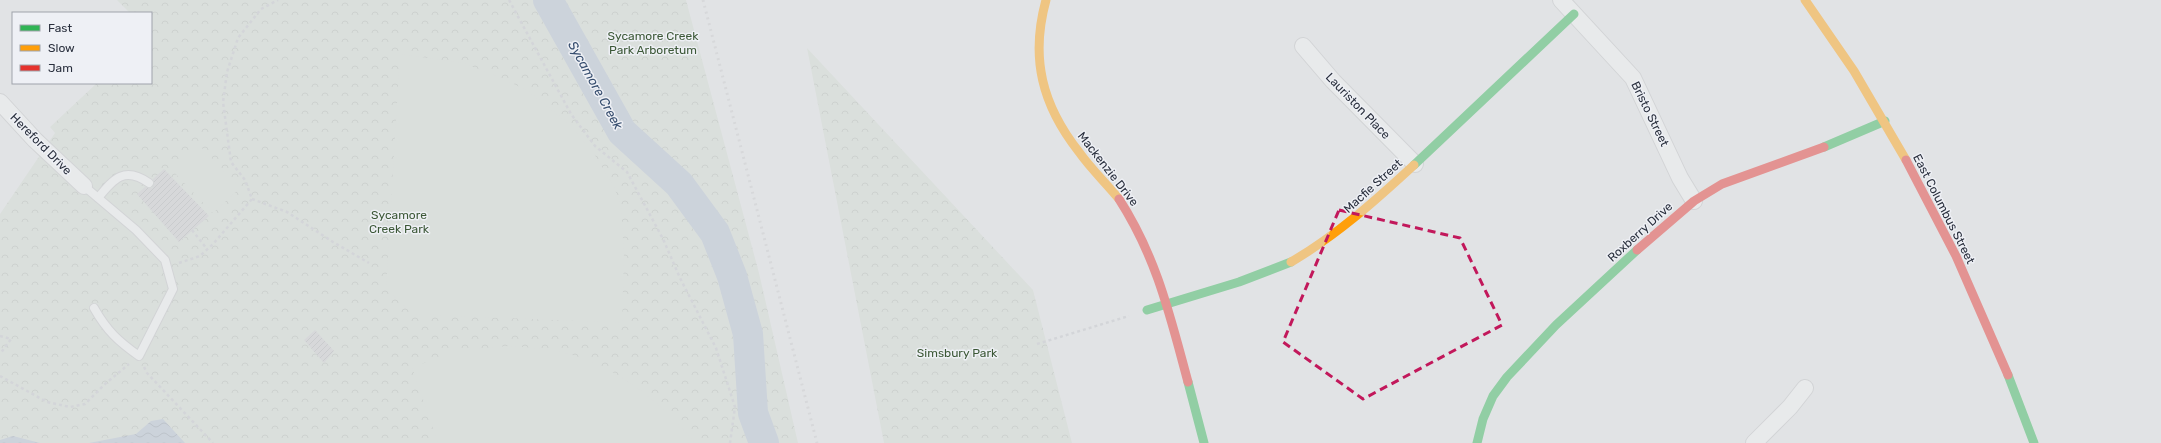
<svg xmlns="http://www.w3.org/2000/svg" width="2161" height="443" font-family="Rubik,sans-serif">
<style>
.park{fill:url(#park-crowns)}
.pitch{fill:#d1d9d1}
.water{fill:url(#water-waves)}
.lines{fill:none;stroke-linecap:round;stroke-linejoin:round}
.river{stroke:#b1becf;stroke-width:30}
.building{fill:url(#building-hatch)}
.lane-casing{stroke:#bfc1c3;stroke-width:10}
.street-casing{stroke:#bfc1c3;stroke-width:18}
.path{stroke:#c2c4c9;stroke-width:2.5;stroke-dasharray:3 3;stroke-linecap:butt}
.lane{stroke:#f0f1f2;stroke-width:8}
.street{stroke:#f0f1f2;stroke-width:16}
.fast{stroke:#30b455;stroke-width:9}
.slow{stroke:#ff9f0a;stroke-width:9}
.jam{stroke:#e5322d;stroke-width:9}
.rail{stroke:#c9cacd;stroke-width:3;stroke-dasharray:2 4;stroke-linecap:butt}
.marked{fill:none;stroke:#c2185b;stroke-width:3;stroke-dasharray:8 5;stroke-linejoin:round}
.labels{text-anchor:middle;stroke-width:3;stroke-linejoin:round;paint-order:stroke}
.park-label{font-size:12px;fill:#3c5837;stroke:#eef0f5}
.street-label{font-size:12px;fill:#292f3d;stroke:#eef0f5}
.water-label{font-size:13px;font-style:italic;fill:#364d6e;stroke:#eef0f5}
</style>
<defs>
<pattern id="park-crowns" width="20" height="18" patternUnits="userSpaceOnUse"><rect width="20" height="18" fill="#d1d9d1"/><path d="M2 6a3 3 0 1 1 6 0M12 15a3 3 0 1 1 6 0" fill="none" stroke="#b3bbb4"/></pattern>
<pattern id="water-waves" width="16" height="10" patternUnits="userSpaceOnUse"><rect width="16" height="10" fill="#b1becf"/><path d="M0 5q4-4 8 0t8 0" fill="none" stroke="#909ba9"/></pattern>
<pattern id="building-hatch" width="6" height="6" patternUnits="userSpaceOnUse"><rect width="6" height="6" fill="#c9cbcd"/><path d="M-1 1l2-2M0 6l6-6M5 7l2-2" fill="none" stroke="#adafb1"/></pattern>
</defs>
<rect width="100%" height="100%" fill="#e1e3e5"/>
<!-- park -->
<path class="park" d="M117,0H686L759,273L798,443H0V214L55,133L50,127L97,83H151V13H130Z
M807,48L1033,290L1072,443H884Z"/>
<!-- pitch -->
<path class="pitch" d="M400,54L463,63L501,78L528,91L568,123L593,152L613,185L621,204L624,257L622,323L413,314L386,289Z
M198,144L240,188L213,213L172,170Z
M509,346C533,348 558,349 581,358C626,374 665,406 695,443H438L412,367L463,350Z"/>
<!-- water -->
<path class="water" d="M163,419L185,443H89L136,434L151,421Z
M13,436L40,443H0V440Z"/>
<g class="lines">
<!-- river -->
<path class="river" d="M548,0L622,132L679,184L715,233L732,276L748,334L753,413L764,443"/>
</g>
<!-- building -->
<path class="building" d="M164,169L209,216L179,242L137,194L145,187L152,188L154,183L153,179Z
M315,330L334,351L324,363L304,340Z"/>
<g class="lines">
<!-- lane casing -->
<g class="lane-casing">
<path id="lane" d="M84,186L136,230L165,260L173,289L139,356C118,341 107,331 94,308
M98,198C114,178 125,166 149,183"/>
</g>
<!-- street casing -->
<g class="street-casing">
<path id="street" d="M1561,0L1633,78L1680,178L1694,201
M1303,46L1333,81L1415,164
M0,102L35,140L84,186
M1754,443L1790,407L1805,388"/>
</g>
<!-- path -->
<path class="path" d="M509,0L571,114L595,146L627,172L663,239L680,278L716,348L735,407L730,443
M252,199L287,212L333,242L369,263
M192,230L207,249
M179,263L200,256L213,244L252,199L245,180L231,162L223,102L227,72L238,38L261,9L278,0
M0,336L11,339L0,354
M1037,344L1129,316
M144,367L147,373L213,443
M0,376L47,402L70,407L85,404L105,384L129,364"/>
<!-- lane -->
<use href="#lane" class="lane"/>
<!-- street -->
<use href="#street" class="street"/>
<!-- fast -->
<path class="fast" d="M1824,147L1885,121
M1414,165L1574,14
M1147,310L1239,282L1291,262
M2008,375L2034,443
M1188,382L1204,443
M1477,443L1483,419L1493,396L1507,377L1556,325L1637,250"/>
<!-- slow -->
<path class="slow" d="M1046,0C1030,58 1042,105 1079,152C1091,169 1106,183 1119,199
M1805,0L1854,71L1906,160
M1291,262C1337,235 1375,201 1414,165"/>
<!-- jam -->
<path class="jam" d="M1906,160L1956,256L2008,375
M1119,199C1157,258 1170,316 1188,382
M1637,250L1694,201L1722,184L1824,147"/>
<!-- rail -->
<path class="rail" d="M703,0L817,443"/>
</g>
<!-- marked area -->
<path d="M0 0H2161V443H0ZM1339,210L1460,238L1502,325L1363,399L1283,342Z" fill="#e1e3e5" fill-opacity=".55" fill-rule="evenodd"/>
<path class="marked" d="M1339,210L1460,238L1502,325L1363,399L1283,342Z"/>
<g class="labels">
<!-- park labels -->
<g class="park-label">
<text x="653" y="40">Sycamore Creek<tspan x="653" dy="14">Park Arboretum</tspan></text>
<text x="399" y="219">Sycamore<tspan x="399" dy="14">Creek Park</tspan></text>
<text x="957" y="357">Simsbury Park</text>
</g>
<!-- street labels -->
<g class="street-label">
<text transform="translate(1358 106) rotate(46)" y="4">Lauriston Place</text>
<text transform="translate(1650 114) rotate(64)" y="4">Bristo Street</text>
<text transform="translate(41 144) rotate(45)" y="4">Hereford Drive</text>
<text transform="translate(1108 169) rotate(52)" y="4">Mackenzie Drive</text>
<text transform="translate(1373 186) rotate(-42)" y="4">Macfie Street</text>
<text transform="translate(1944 209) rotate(63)" y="4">East Columbus Street</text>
<text transform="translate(1640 232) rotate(-42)" y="4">Roxberry Drive</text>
</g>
<!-- water labels -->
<g class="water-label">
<text transform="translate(596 85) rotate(61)" y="5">Sycamore Creek</text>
</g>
</g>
<!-- legend -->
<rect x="12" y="12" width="140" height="72" fill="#eef0f5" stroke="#9fa3ab"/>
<rect x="20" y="25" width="20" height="6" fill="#30b455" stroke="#9fa3ab"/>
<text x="48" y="32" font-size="12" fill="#292f3d">Fast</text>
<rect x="20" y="45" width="20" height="6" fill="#ff9f0a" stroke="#9fa3ab"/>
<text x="48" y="52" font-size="12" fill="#292f3d">Slow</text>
<rect x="20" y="65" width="20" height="6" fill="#e5322d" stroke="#9fa3ab"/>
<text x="48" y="72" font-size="12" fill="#292f3d">Jam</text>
</svg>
